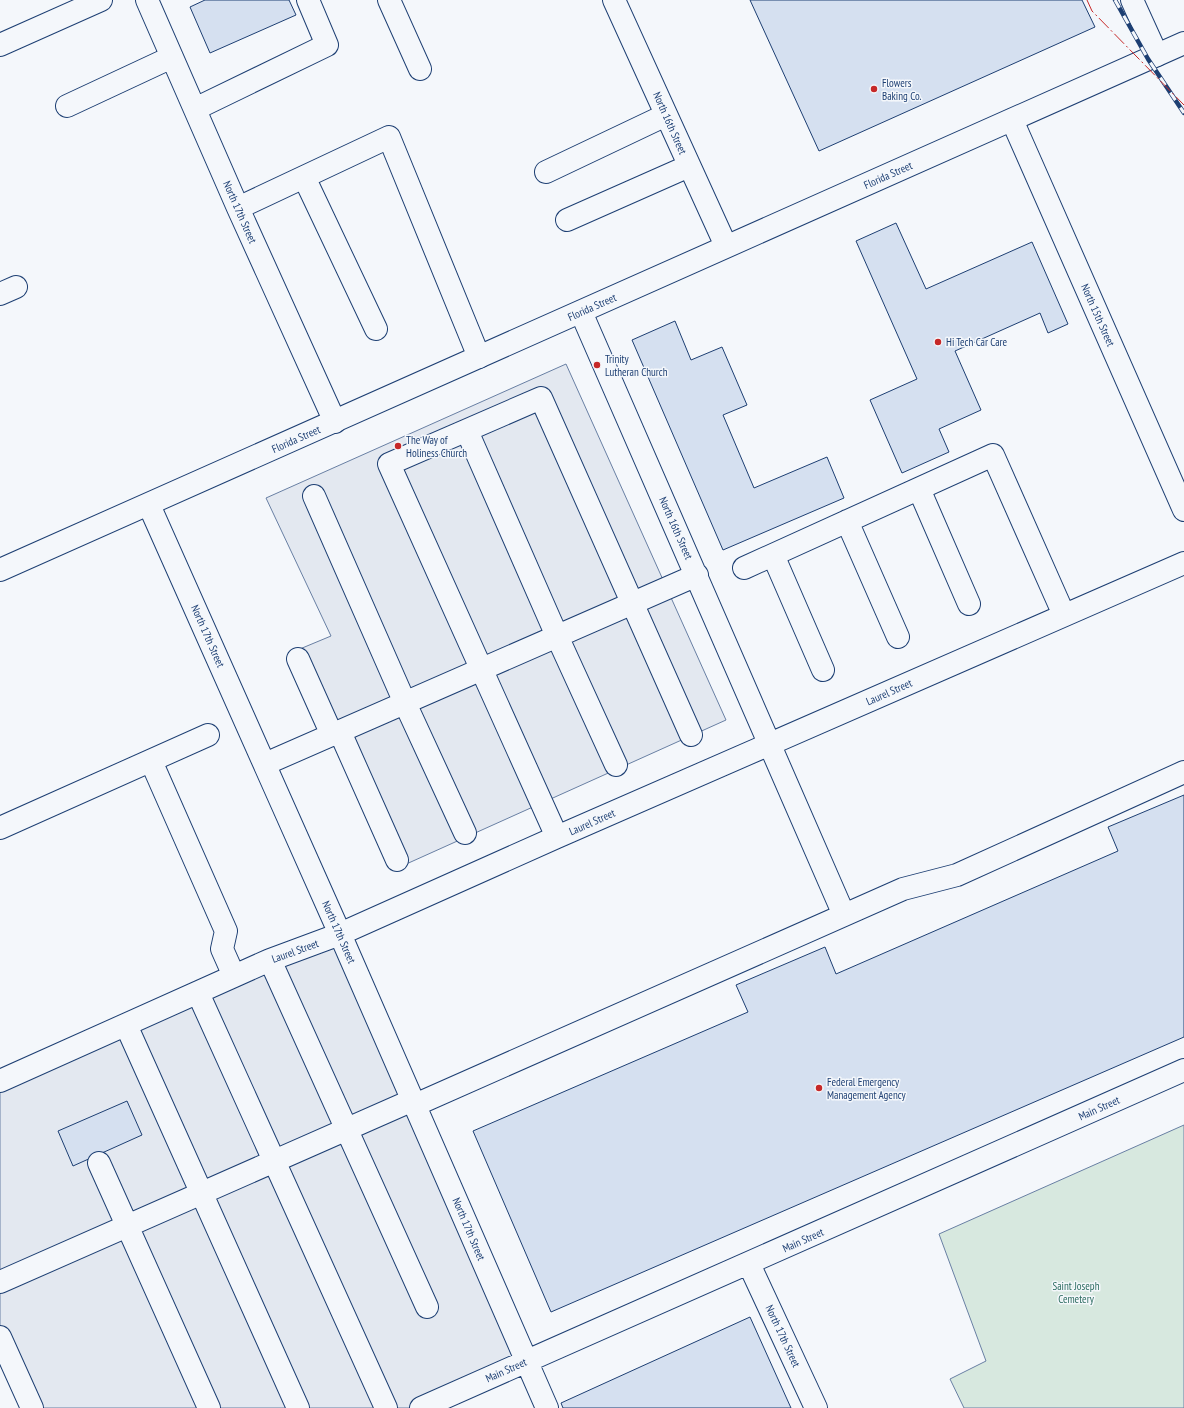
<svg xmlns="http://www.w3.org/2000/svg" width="1184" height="1408" font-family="'PT Sans Narrow',sans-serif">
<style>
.green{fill:#d7e8df;stroke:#687fa3}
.parking{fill:#e3e8f0;stroke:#687fa3}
.building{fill:#d5e0f0;stroke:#1d3f73}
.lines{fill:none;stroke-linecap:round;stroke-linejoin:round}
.minor-casing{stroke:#1d3f73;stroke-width:24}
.major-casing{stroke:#1d3f73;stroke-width:24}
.minor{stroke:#f4f7fb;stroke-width:22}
.major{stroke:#f4f7fb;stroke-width:22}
.rail-casing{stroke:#1d3f73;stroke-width:4.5}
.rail{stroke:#f4f7fb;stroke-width:3;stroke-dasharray:9;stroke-linecap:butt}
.power{stroke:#c62828;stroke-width:1;stroke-dasharray:14 3 2 3;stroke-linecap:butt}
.poi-dot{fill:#c62828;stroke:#f4f7fb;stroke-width:1.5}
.labels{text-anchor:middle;stroke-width:3;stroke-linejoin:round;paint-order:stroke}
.poi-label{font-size:11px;fill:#1d3f73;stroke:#f4f7fb;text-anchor:start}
.street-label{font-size:11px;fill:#1d3f73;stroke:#f4f7fb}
.park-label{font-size:11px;fill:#2c6c60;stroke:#f4f7fb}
</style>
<rect width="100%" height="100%" fill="#f4f7fb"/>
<!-- green -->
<path class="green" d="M1184,1125V1408H964L950,1379L986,1361L939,1234Z"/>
<!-- parking -->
<path class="parking" d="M566,364L726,720L393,870L295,651L331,636L266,498Z
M340,934L526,1362L420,1408H32L0,1337V1081Z"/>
<!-- building -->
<path class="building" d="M205,0H289L296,15L210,53L190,7Z
M750,0H1082L1095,27L819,151Z
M896,223L926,289L1032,242L1068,324L1048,333L1040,313L955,351L981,410L939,429L949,452L902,473L870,400L917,379L856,241Z
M675,321L691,360L722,347L747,405L723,415L754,488L827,457L844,498L723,550L632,340Z
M1184,795V1037L551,1312L473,1131L748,1012L736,985L825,947L836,974L1118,851L1108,827Z
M127,1101L142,1135L73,1166L58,1131Z
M750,1317L791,1408H563L561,1403Z"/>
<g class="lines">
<!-- minor casing -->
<g class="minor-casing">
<path id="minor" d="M147,0L238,208L335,422
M389,0L420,69
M614,0L726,246
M1132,0L1157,55
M0,45L101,0
M67,106L172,57
M195,109L327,45L308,0
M1012,120L1184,510
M546,172L666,115
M304,177L376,329
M238,208L389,137L479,357
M567,220L689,166
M0,294L16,287
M581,312L844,915
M467,431L557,636L616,765
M919,489L969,604
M314,496L405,703L465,833
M149,505L340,934L547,1408
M847,521L898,637
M773,555L823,670
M744,568L993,455L1064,615
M298,659L332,735
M340,732L397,860
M151,761L226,931L222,949L234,976
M265,764L697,575
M0,828L208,735
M557,837L389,464L541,398L691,735
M270,960L427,1307
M198,993L386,1408
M126,1025L298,1408
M0,1081L270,960L340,934L557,837L1184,563
M415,1105L903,889L957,875L1184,772
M99,1163L209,1408
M749,1264L816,1408
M0,1282L413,1100
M0,1337L32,1408
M421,1408L1184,1070"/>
</g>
<!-- major casing -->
<g class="major-casing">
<path id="major" d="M0,570L1184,43"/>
</g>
<!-- minor -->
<use href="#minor" class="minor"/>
<!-- major -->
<use href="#major" class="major"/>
<!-- rail casing -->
<g class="rail-casing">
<path id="rail" d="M1115,0L1148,59L1184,113"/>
</g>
<!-- rail -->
<use href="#rail" class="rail"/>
<!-- power -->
<path class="power" d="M1087,0L1092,11L1184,105"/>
</g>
<!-- markers -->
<g class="poi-dot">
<circle cx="874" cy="89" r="4"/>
<circle cx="938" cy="342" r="4"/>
<circle cx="597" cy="365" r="4"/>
<circle cx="398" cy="446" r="4"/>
<circle cx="819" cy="1088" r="4"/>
</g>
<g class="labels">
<!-- poi labels -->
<g class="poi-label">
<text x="882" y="87">Flowers<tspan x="882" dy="13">Baking Co.</tspan></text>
<text x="946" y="346">Hi Tech Car Care</text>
<text x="605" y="363">Trinity<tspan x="605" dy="13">Lutheran Church</tspan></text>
<text x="406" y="444">The Way of<tspan x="406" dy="13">Holiness Church</tspan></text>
<text x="827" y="1086">Federal Emergency<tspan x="827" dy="13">Management Agency</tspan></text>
</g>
<!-- street labels -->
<g class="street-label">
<text transform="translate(670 123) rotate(66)" y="4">North 16th Street</text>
<text transform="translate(888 175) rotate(-24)" y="4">Florida Street</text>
<text transform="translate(240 212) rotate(66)" y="4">North 17th Street</text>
<text transform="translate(592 307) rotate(-24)" y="4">Florida Street</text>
<text transform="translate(1098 315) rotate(66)" y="4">North 15th Street</text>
<text transform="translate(296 439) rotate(-24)" y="4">Florida Street</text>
<text transform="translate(676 528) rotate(66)" y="4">North 16th Street</text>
<text transform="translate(208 636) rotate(66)" y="4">North 17th Street</text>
<text transform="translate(889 692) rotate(-24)" y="4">Laurel Street</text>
<text transform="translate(592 822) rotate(-24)" y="4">Laurel Street</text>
<text transform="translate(339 932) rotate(66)" y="4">North 17th Street</text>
<text transform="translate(295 951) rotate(-20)" y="4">Laurel Street</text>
<text transform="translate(1099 1108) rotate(-24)" y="4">Main Street</text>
<text transform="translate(469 1229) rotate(67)" y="4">North 17th Street</text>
<text transform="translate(803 1240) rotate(-24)" y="4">Main Street</text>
<text transform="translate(783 1336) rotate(65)" y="4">North 17th Street</text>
<text transform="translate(506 1370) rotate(-24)" y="4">Main Street</text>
</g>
<!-- park labels -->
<g class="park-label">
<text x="1076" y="1290">Saint Joseph<tspan x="1076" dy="13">Cemetery</tspan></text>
</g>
</g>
</svg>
